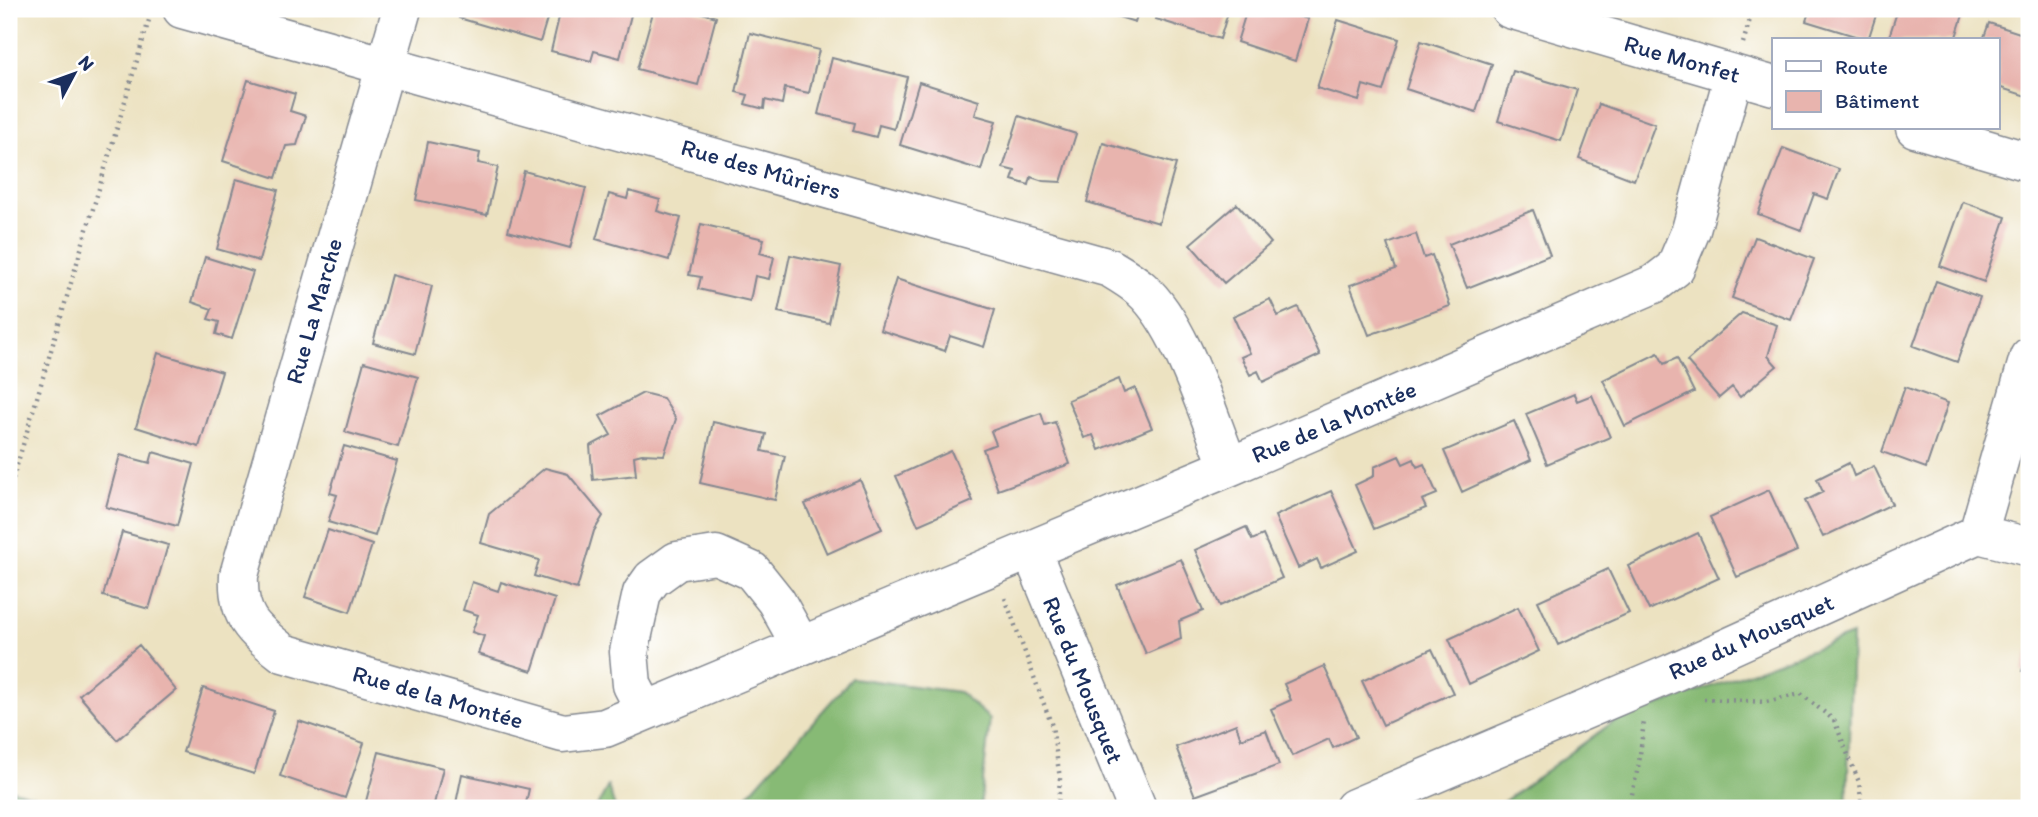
<svg xmlns="http://www.w3.org/2000/svg" width="2038" height="817" font-family="Itim,sans-serif">
<style>
.forest{fill:#87ba74;stroke:#517469;stroke-width:2}
.building{fill:#e8b4ae}
.lines{fill:none;stroke-linecap:round;stroke-linejoin:round}
.minor-casing{stroke:#848890;stroke-width:41}
.path{stroke:#848890;stroke-width:4.5;stroke-dasharray:2 5;stroke-linecap:butt}
.minor{stroke:#fff;stroke-width:38}
.labels{text-anchor:middle;stroke-width:5;stroke-linejoin:round;paint-order:stroke}
.street-label{font-size:24px;fill:#1b2f5e;stroke:#fff}
</style>
<rect width="100%" height="100%" fill="#fff"/>
<filter id="ink" filterUnits="userSpaceOnUse"><feTurbulence type="fractalNoise" baseFrequency=".0143" numOctaves="2"/><feDisplacementMap in="SourceGraphic" scale="14" xChannelSelector="R" yChannelSelector="G"/><feConvolveMatrix kernelMatrix="1 2 1 2 8 2 1 2 1" color-interpolation-filters="sRGB"/></filter>
<filter id="wash" filterUnits="userSpaceOnUse"><feTurbulence type="fractalNoise" baseFrequency=".00686" numOctaves="4" result="noise"/><feDisplacementMap in="SourceGraphic" scale="28" xChannelSelector="R" yChannelSelector="G"/><feGaussianBlur stdDeviation="1.57" result="paint"/><feColorMatrix in="noise" values="0 0 0 0 0 0 0 0 0 0 0 0 0 0 0 0 0 1.4 0 .05"/><feComposite in="paint" operator="in"/></filter>
<g filter="url(#wash)">
<rect width="100%" height="100%" fill="#ece2c1"/>
<!-- forest -->
<path class="forest" d="M1852,635L1847,808H1495L1613,722Z
M852,678L959,692L990,719L980,808H736Z
M608,786L615,808H596Z
M9,789L79,808H9Z"/>
<g id="blocks">
<!-- building -->
<path class="building" d="M462,9H550L540,42L459,18Z
M561,9L632,11L620,58L594,51L591,61L551,51Z
M654,9H689L716,17L698,85L637,69Z
M1093,9H1139L1135,22Z
M1159,9H1229L1220,39L1156,19Z
M1247,9H1284L1283,12L1308,19L1295,61L1237,42Z
M1810,9H1878L1868,40L1806,21Z
M1898,9H1954L1964,12L1955,40H1888Z
M1338,20L1399,39L1383,91L1363,85L1359,101L1317,88Z
M1989,23L2029,36V97L1998,87V40H1983Z
M750,33L819,50L809,93L785,88L782,104L765,100L764,109L745,104L748,95L736,92Z
M1421,41L1492,64L1476,112L1406,89Z
M832,58L907,77L894,129L879,125L876,137L853,131L855,123L818,114Z
M1513,71L1577,90L1561,141L1498,121Z
M248,80L295,94L290,111L306,116L297,145L286,146L276,178L223,161Z
M919,82L979,101L975,115L996,121L981,170L900,145Z
M1599,104L1655,124L1634,180L1579,159Z
M1019,116L1076,134L1061,182L1043,181L1031,177L1029,185L1012,180L1015,171L1003,168Z
M428,142L480,153L478,163L498,167L487,215L416,200Z
M1103,143L1176,164L1159,223L1087,202Z
M1783,148L1839,169L1828,199L1814,194L1801,230L1758,214Z
M524,171L586,188L570,248L508,231Z
M236,179L278,190L259,261L217,249Z
M629,191L660,200L657,211L681,218L669,260L596,239L609,194L627,199Z
M1963,202L2006,217L1984,282L1940,266Z
M1237,204L1271,243L1224,283L1190,244Z
M1533,210L1550,255L1467,288L1449,244Z
M701,224L764,239L760,253L774,257L769,279L755,276L750,301L698,289L701,277L689,275Z
M1416,234L1424,258L1432,255L1450,306L1369,335L1350,285L1396,269L1387,244Z
M1755,237L1814,259L1791,320L1732,298Z
M790,255L841,266L829,323L778,312Z
M205,257L253,272L232,339L216,334L219,322L208,319L212,309L192,302Z
M391,275L432,286L415,354L373,343Z
M896,279L995,310L984,347L950,336L945,351L880,330Z
M1936,281L1980,297L1957,362L1913,346Z
M1270,299L1278,316L1298,307L1320,355L1263,382L1258,371L1250,375L1241,357L1250,353L1233,316Z
M1742,313L1777,325L1768,356L1777,366L1740,397L1732,387L1719,398L1687,361Z
M158,353L222,372L199,447L136,427Z
M1658,353L1664,364L1677,358L1694,392L1625,426L1603,380Z
M364,362L418,377L398,447L345,432Z
M1119,379L1124,393L1135,388L1152,428L1099,450L1093,435L1084,438L1068,400Z
M1905,387L1948,403L1926,468L1882,452Z
M643,393L663,398L676,419L664,455L642,454L634,456L636,475L593,480L590,446L611,435L600,416Z
M1574,394L1577,401L1592,395L1610,437L1547,464L1526,414Z
M1041,413L1045,425L1055,422L1070,464L998,490L983,449L996,444L991,431Z
M1514,421L1531,460L1462,492L1444,451Z
M713,422L766,434L762,451L785,456L775,500L700,483Z
M344,446L397,461L375,536L328,522L337,495L330,493Z
M951,451L973,501L918,525L896,476Z
M153,452L194,464L177,526L106,507L120,455L150,463Z
M1399,456L1403,464L1414,459L1417,467L1424,464L1437,494L1422,500L1426,508L1374,529L1355,485L1374,476V467Z
M1849,463L1854,476L1874,466L1892,504L1823,537L1805,501L1823,492L1817,479Z
M545,468L568,474L603,516L594,531L577,589L534,576L539,560L481,543L489,514Z
M860,480L882,529L827,554L805,504Z
M1769,490L1797,551L1737,577L1710,517Z
M1331,491L1358,551L1321,568L1317,559L1298,568L1275,516Z
M1246,527L1252,540L1263,535L1282,578L1220,606L1195,550Z
M328,530L372,545L350,612L305,597Z
M122,532L168,545L149,609L103,596Z
M1698,533L1719,578L1649,610L1628,566Z
M1181,559L1203,611L1179,621L1181,639L1146,654L1117,585Z
M1608,569L1629,613L1558,645L1538,601Z
M472,582L498,591L501,582L555,599L532,671L478,654L484,636L472,632L478,615L463,610Z
M1518,607L1539,651L1469,684L1449,639Z
M139,645L176,690L117,740L79,695Z
M1432,649L1453,693L1383,725L1362,681Z
M2029,649V673L2022,671Z
M1324,666L1356,737L1333,748L1329,739L1292,756L1271,709L1291,700L1284,684Z
M203,688L274,711L254,774L183,752Z
M299,721L364,743L345,798L280,776Z
M1236,724L1241,739L1266,730L1279,765L1195,796L1176,747Z
M379,752L443,768L433,808H378L365,805Z
M462,774L529,789L525,808H455Z"/>
</g>
</g>
<g filter="url(#ink)">
<use href="#blocks" fill-opacity="0" stroke="#848890" stroke-width="2"/>
<g class="lines">
<!-- minor casing -->
<g class="minor-casing">
<path id="minor" d="M182,9L1110,268C1120,274 1132,281 1141,289C1182,325 1208,416 1229,467
M402,9L239,575C237,616 252,629 283,653L563,733L605,728L1229,467L1654,284L1675,268L1691,230L1734,74
M1510,9L1774,86
M1915,128L2029,162
M1978,534L2029,547
M1031,550L1137,808
M645,710L632,685L629,652L636,620L642,593L652,579L677,561L716,555L752,571L776,601L801,646
M1354,808L1672,673L1978,534L2029,357"/>
</g>
<!-- path -->
<path class="path" d="M1743,43L1753,9
M9,492L149,20
M1005,598L1052,726L1060,778L1058,808
M1704,699L1766,702L1801,694L1834,720L1859,782L1862,808
M1629,808L1639,763L1644,721"/>
<!-- minor -->
<use href="#minor" class="minor"/>
</g>
</g>
<g class="labels">
<!-- street labels -->
<g class="street-label">
<text transform="translate(1682 59) rotate(16)" y="8">Rue Monfet</text>
<text transform="translate(761 169) rotate(16)" y="8">Rue des Mûriers</text>
<text transform="translate(314 311) rotate(-74)" y="8">Rue La Marche</text>
<text transform="translate(1334 422) rotate(-23)" y="8">Rue de la Montée</text>
<text transform="translate(1751 637) rotate(-24)" y="8">Rue du Mousquet</text>
<text transform="translate(1083 680) rotate(68)" y="8">Rue du Mousquet</text>
<text transform="translate(438 697) rotate(16)" y="8">Rue de la Montée</text>
</g>
</g>
<!-- margin -->
<rect width="2038" height="817" fill="none" stroke="#fff" stroke-width="35"/>
<!-- legend -->
<rect x="1772" y="38" width="228" height="91" fill="#ffffff" stroke="#a4acbf" stroke-width="2"/>
<rect x="1786" y="61" width="35" height="10" fill="#ffffff" stroke="#a4acbf" stroke-width="2"/>
<text x="1835" y="74" font-size="21" fill="#1b2f5e">Route</text>
<rect x="1786" y="91" width="35" height="21" fill="#e8b4ae" stroke="#a4acbf" stroke-width="2"/>
<text x="1835" y="108" font-size="21" fill="#1b2f5e">Bâtiment</text>
<!-- north arrow -->
<g transform="translate(74 74) rotate(49)" stroke="#ffffff" stroke-width="5" paint-order="stroke">
<path d="M0-5L12 26L0 18L-12 26Z" fill="#1b2f5e"/>
<text y="-10" font-size="19" font-weight="bold" text-anchor="middle" fill="#1b2f5e">N</text>
</g>
</svg>
